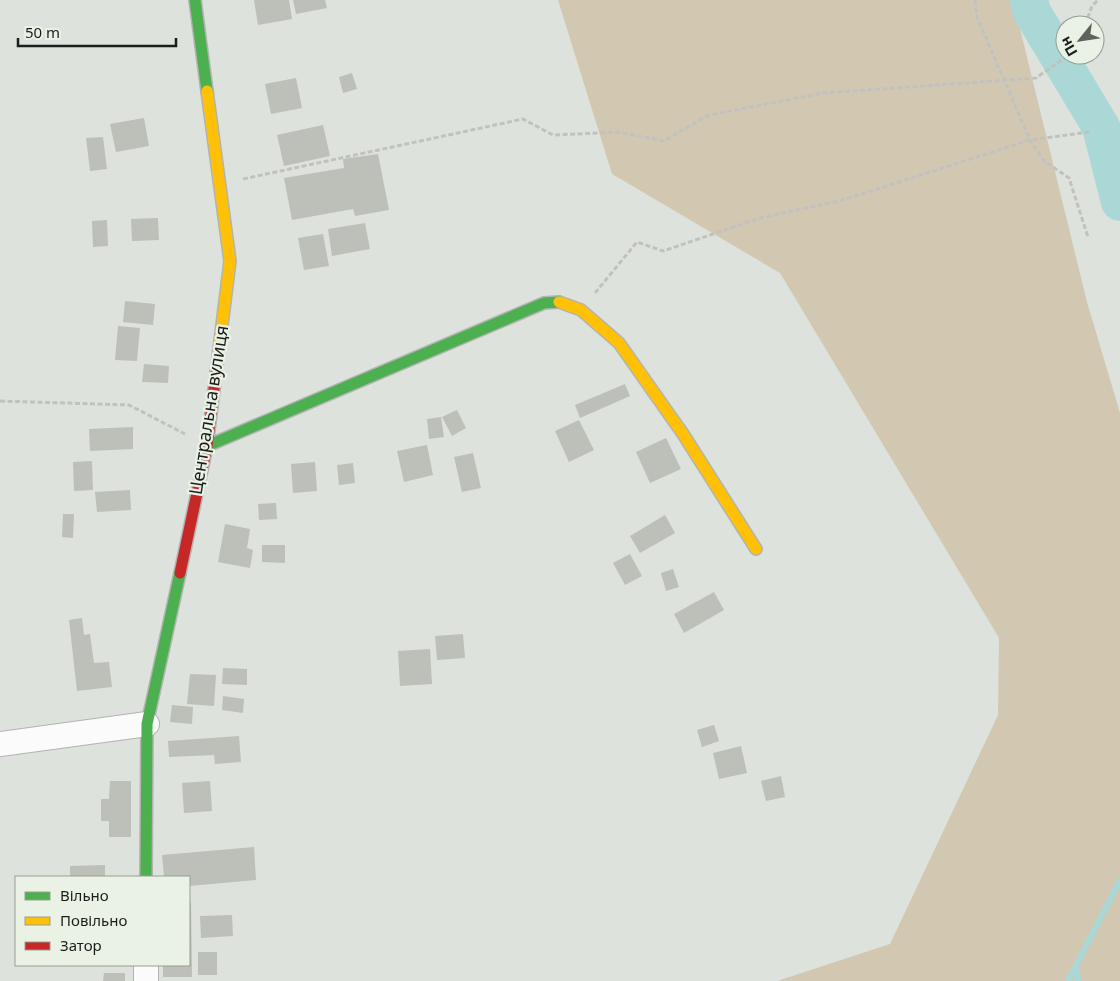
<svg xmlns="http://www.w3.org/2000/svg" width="1120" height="981" font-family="'Noto Sans',sans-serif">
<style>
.green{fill:#d2c8b2}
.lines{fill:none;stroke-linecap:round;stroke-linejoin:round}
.stream{stroke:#a9d8d6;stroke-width:6}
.river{stroke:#a9d8d6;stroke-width:38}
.building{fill:#bdbfb9}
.street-casing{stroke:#b1b4b0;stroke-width:26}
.fast-casing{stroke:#b1b4b0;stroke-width:14}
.slow-casing{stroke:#b1b4b0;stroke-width:14}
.jam-casing{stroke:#b1b4b0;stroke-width:14}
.path{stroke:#c1c2c0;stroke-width:3;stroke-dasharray:5 2.5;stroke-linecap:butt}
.street{stroke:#fafbfa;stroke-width:24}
.fast{stroke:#4caf50;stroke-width:11}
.slow{stroke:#ffc107;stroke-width:11}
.jam{stroke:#c62828;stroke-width:11}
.labels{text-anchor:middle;stroke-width:4.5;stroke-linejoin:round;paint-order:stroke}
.street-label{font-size:18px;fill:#1a1d19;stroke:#eaf2e6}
</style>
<rect width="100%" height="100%" fill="#dee2dc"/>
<!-- green -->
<path class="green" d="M558,0H1013L1087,302L1120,413V981H777L890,944L998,715L999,638L780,273L612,174Z"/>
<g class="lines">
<!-- stream -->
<path class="stream" d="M1101,127L1120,125
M1076,966L1078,981
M1068,981L1120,880"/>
<!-- river -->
<path class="river" d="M1029,0L1032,12L1101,127L1120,202"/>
</g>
<!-- building -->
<path class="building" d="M254,0H289L292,19L258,25Z
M293,0H325L327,8L296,14Z
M352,73L357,89L343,93L339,77Z
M296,78L302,108L271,114L265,84Z
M144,118L149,146L116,152L110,124Z
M323,125L330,156L284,166L277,135Z
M103,137L107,169L90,171L86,138Z
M378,154L389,210L355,216L353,209L292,220L284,178L344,168L343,159Z
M158,218L159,240L132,241L131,219Z
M107,220L108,246L93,247L92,221Z
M365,223L370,249L332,256L328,229Z
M323,234L329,266L304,270L298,238Z
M125,301L155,304L153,325L123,322Z
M118,326L140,328L137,361L115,360Z
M144,364L169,366L168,383L142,382Z
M625,384L630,396L580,418L575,405Z
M457,410L466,428L452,436L442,417Z
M441,417L444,437L429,439L427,419Z
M579,420L594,450L569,462L555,431Z
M133,427V449L90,451L89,429Z
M666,438L681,469L650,483L636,452Z
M427,445L433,475L404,482L397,451Z
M473,453L481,488L462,492L454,457Z
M92,461L93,490L74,491L73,462Z
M315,462L317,491L293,493L291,464Z
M353,463L355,483L339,485L337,465Z
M130,490L131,510L97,512L95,492Z
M276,503L277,519L259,520L258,504Z
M63,514H74L73,538L62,537Z
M665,515L675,533L640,553L630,536Z
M225,524L250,529L247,548L253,550L250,568L218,562Z
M262,545H285V563L262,562Z
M630,554L642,576L625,585L613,563Z
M673,569L679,587L666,591L661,573Z
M714,592L724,610L684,633L674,614Z
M82,618L84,635L90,634L94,663L109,662L112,687L77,691L69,620Z
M463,634L465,658L437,660L435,636Z
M430,649L432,684L400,686L398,651Z
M223,668L247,669V685L222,684Z
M190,674L216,675L214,706L187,704Z
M223,696L244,699L243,713L222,710Z
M172,705L193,707L192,724L170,722Z
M714,725L719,741L702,747L697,730Z
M239,736L241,762L215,764L214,755L169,757L168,741Z
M741,746L747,773L719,779L713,753Z
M781,776L785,797L766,801L761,781Z
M110,781H131V837H109V821H101V799H109Z
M210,781L212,811L184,813L182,783Z
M254,847L256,880L189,886V877H164L162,855Z
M105,865V877H70V866Z
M189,903H191L192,977H163V965H189Z
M232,915L233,936L201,938L200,916Z
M198,952H217V975H198Z
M104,973H125V981H103Z"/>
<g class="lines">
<!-- street casing -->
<g class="street-casing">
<path id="street" d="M0,744L147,724
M146,965V981"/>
</g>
<!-- fast casing -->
<g class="fast-casing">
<path id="fast" d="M195,0L207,91
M207,446L544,303L559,302
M146,877L147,724L180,573"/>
</g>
<!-- slow casing -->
<g class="slow-casing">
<path id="slow" d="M207,91L230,261L216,373
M559,302L581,310L619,343L683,434L756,549"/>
</g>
<!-- jam casing -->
<g class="jam-casing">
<path id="jam" d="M180,573L207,446L216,373"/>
</g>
<!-- path -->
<path class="path" d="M975,0L977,17L1030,140L1044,161L1069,178L1088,237
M1085,25L1092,6L1098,0
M243,179L523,119L553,135L619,132L664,141L709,115L823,93L1036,78L1069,55
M595,293L637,242L663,251L760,218L843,200L1030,140L1089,132
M0,401L129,405L185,434"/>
<!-- street -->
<use href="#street" class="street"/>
<!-- fast -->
<use href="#fast" class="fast"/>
<!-- slow -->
<use href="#slow" class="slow"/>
<!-- jam -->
<use href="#jam" class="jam"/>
</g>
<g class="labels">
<!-- street labels -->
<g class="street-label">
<text transform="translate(209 410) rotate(-81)" y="6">Центральна вулиця</text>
</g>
</g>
<!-- legend -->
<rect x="15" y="876" width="175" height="90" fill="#eaf2e6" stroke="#979d94"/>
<rect x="25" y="892" width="25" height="8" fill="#4caf50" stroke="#979d94"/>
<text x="60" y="901" font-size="15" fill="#1a1d19">Вільно</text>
<rect x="25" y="917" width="25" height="8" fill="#ffc107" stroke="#979d94"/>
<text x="60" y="926" font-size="15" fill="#1a1d19">Повільно</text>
<rect x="25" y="942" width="25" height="8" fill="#c62828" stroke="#979d94"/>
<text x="60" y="951" font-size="15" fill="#1a1d19">Затор</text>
<!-- north arrow -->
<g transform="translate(1080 40) rotate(240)"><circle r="24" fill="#eaf2e6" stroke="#979d94"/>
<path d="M0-4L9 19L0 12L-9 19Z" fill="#5f625d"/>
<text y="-8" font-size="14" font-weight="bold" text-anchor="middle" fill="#1a1d19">Пн</text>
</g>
<!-- scale -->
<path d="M18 38v8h158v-8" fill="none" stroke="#1a1d19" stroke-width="2.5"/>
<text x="25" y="38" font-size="15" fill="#1a1d19" stroke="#eaf2e6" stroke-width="4" paint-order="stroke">50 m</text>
</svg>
